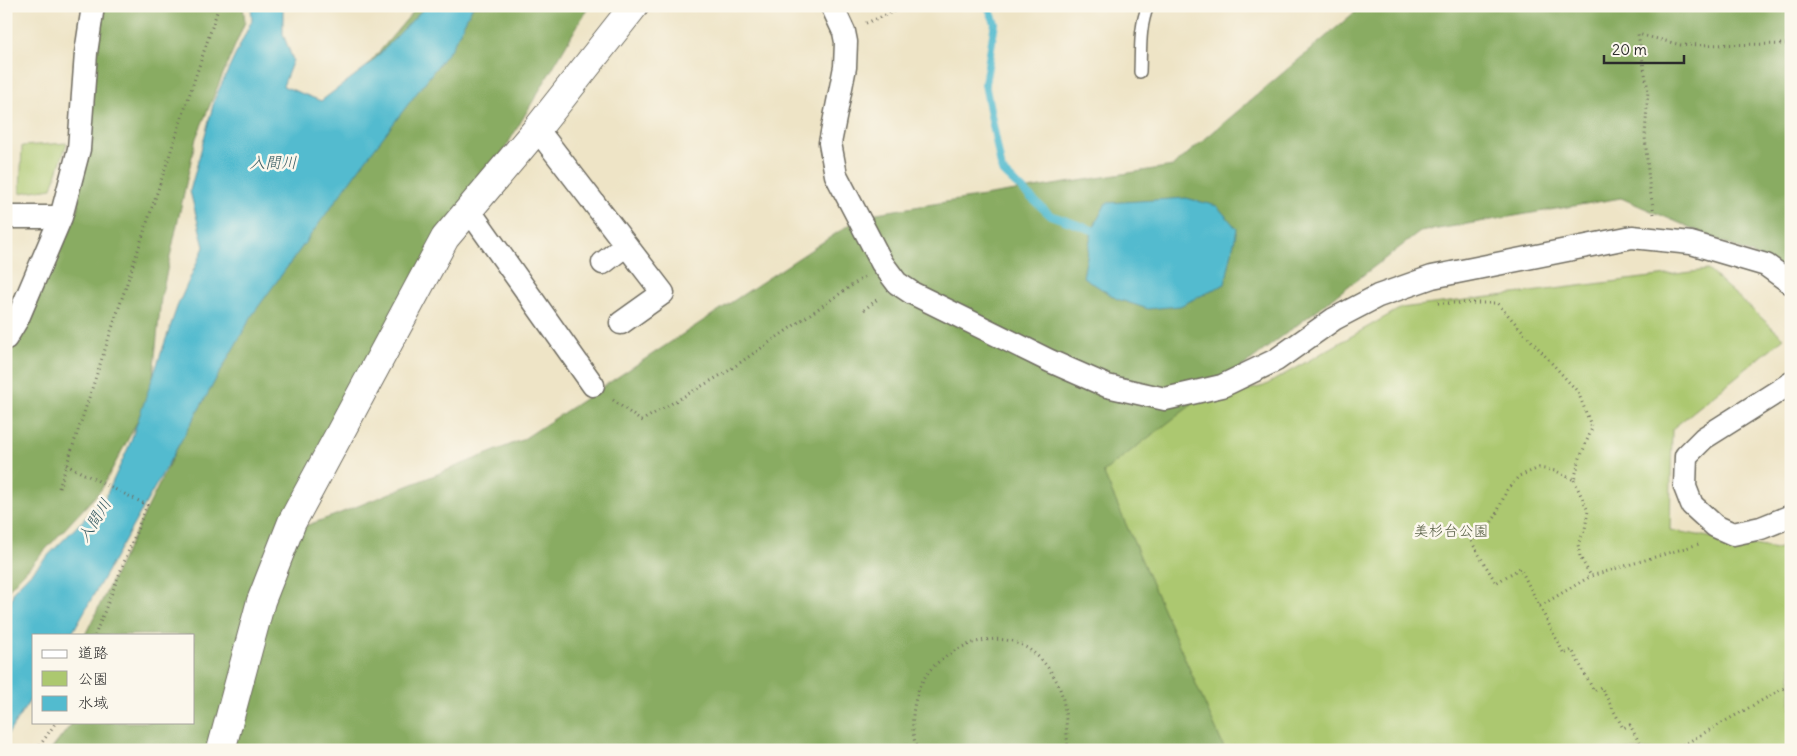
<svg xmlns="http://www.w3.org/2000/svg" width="1797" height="756" font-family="Delius,'Klee One',sans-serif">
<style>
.green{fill:#acc86f;stroke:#6c7a4d}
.forest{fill:#89ac62;stroke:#5a6c46}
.water{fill:#52bbcf;stroke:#3e737d}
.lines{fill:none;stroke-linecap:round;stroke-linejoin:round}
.stream{stroke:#52bbcf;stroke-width:8}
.lane-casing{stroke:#6f6c61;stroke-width:14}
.street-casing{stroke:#6f6c61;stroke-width:25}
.secondary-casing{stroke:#6f6c61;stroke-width:30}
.path{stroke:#6f6c61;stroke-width:3;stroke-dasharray:1 4;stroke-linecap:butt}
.lane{stroke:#fff;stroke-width:11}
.street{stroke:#fff;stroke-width:22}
.secondary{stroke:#fff;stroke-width:28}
.labels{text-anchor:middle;stroke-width:5;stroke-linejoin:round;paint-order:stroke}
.park-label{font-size:15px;fill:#525a3f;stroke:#fbf7ec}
.water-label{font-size:16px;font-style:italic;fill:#395d64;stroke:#fbf7ec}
</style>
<rect width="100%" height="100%" fill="#fbf7ec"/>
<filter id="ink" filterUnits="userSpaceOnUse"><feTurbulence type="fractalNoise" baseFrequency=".02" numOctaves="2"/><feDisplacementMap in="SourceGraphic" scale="10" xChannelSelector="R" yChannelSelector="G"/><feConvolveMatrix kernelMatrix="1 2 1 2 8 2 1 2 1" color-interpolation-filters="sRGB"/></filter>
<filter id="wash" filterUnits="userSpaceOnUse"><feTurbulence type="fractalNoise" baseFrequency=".0096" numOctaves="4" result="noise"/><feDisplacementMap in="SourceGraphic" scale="20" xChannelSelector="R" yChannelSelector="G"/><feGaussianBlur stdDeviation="1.12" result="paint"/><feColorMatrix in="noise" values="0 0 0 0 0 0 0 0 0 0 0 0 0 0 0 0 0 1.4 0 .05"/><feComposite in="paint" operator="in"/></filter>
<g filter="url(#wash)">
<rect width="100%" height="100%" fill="#eee4c6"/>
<!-- green -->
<path class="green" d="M67,143L52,188L20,193L22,146Z
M847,255L1159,411L1264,386L1401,308L1708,270L1784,338L1672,429L1670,530L1776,549L1791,544V750H893Z"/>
<!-- forest -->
<path class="forest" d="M103,6H243L245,22L196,138L161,298L151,396L101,490L6,592V361L78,208L89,93Z
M418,6H589L277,536L333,516L522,440L864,215L1173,166L1362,6H1791V271L1621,198L1420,232L1103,472L1225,750H51L73,722H194V635H85L242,316L330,110Z"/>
<!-- water -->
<path class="water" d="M251,6H283V34L293,60L283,86L321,101L370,64L426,6H473L452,47L364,162L253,314L71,635H34V694L6,737V619L14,590L105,498L129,446L177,307L204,247L190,191L215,98L252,20Z
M1186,198L1217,206L1237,229L1225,284L1180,306L1148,309L1117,299L1083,277L1092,230L1106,203Z"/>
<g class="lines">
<!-- stream -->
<path class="stream" d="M988,6L995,23L985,84L1002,171L1050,215L1092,230"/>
</g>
</g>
<g filter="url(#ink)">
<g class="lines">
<!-- lane casing -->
<g class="lane-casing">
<path id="lane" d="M1140,72C1141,51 1139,27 1148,6"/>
</g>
<!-- street casing -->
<g class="street-casing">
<path id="street" d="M832,6L844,32L846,42L845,67L830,143L836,175L882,263L897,283L912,293L1050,361L1107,386L1165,399L1222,386L1276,360L1334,319L1378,296L1432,277L1632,237L1691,243L1766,265L1791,283
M537,129L663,293L621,323
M469,210L593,385
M6,217H61
M603,263L626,245
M6,338L18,318L61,217L79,149L86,53L93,6
M1791,383L1704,438L1686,456L1685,487L1692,505L1715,526L1733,534L1761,528L1791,516"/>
</g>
<!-- secondary casing -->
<g class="secondary-casing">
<path id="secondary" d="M221,750L261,601L292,522L445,238L537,129L634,6"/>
</g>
<!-- path -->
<path class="path" d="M866,23L900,9
M1654,214L1649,183L1645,136L1648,90L1638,34L1681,45L1791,44
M1438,303H1497L1578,392L1592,428L1580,458L1574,480L1556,471L1539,468L1519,476L1507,490L1495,517L1486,530L1471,541L1496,583L1520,568L1564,654L1572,650L1594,691L1601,687L1623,728L1630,725L1643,750
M864,310L879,298
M613,400L641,421L728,371L864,277
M66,465L147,505L95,635
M1574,480L1588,511L1585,529L1578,544L1580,557L1591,576
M59,488L219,6
M1540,606L1591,576L1699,544
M37,750L56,722
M917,750C908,724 913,687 933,667C952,647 989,632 1017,643C1034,649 1049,666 1057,682C1067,702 1066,728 1068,750
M1674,750L1791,684"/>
<!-- lane -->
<use href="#lane" class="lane"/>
<!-- street -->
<use href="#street" class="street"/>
<!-- secondary -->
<use href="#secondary" class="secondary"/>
</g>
</g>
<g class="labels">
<!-- park labels -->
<g class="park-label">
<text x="1451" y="536">美杉台公園</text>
</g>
<!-- water labels -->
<g class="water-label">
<text x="273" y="168">入間川</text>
<text transform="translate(94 520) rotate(-58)" y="6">入間川</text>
</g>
</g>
<!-- margin -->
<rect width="1797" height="756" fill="none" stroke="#fbf7ec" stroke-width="25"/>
<!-- legend -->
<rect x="32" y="634" width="162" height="90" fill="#fbf7ec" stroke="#a8a59f"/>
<rect x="42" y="650" width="25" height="8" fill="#ffffff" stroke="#a8a59f"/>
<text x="78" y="658" font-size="15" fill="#2b2b2b">道路</text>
<rect x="42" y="671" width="25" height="15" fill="#acc86f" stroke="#a8a59f"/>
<text x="78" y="684" font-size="15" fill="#2b2b2b">公園</text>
<rect x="42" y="696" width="25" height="15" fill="#52bbcf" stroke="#a8a59f"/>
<text x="78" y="708" font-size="15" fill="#2b2b2b">水域</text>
<!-- scale -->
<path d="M1604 55v8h80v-8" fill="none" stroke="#2b2b2b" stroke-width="2.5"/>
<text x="1612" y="55" font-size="15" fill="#2b2b2b" stroke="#fbf7ec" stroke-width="4" paint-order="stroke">20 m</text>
</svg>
